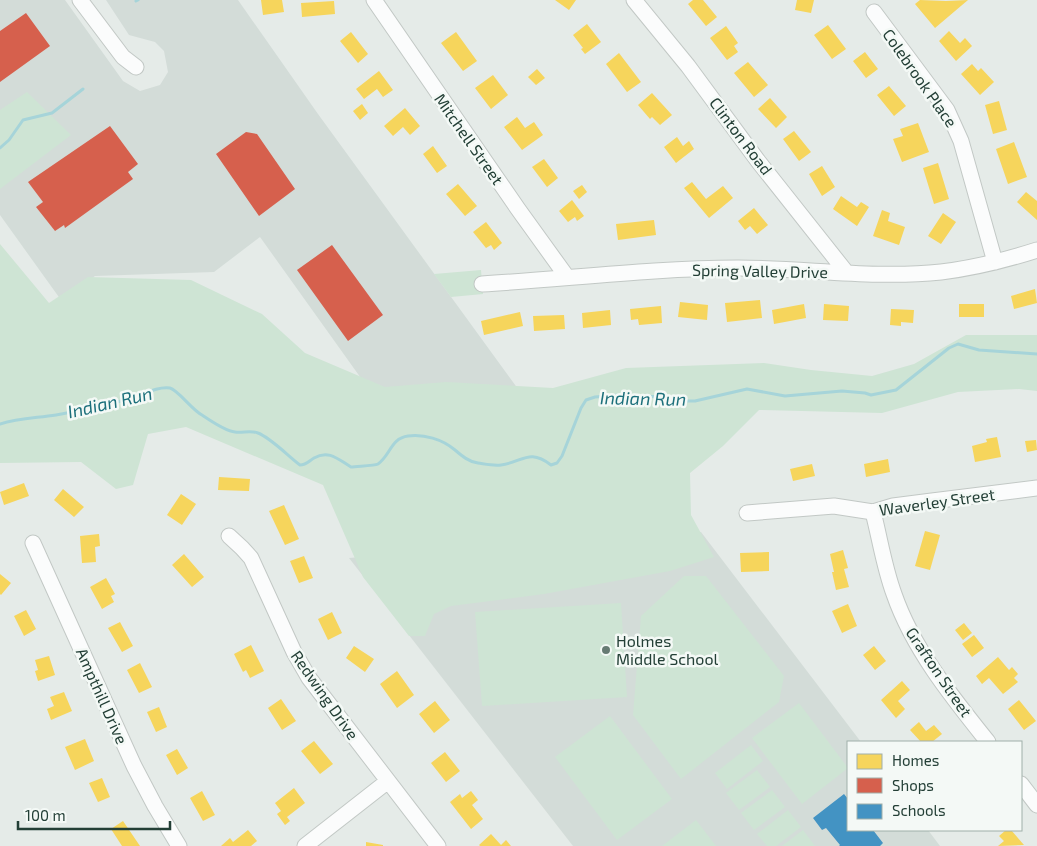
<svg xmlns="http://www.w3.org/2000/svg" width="1037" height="846" font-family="'Exo 2',sans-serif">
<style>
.built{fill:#d3dcd8}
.green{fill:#cee4d4}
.homes{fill:#f6d55c}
.shops{fill:#d6604d}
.schools{fill:#4393c3}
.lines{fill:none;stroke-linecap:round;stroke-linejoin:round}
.stream{stroke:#a6d4d9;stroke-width:3}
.minor-casing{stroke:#c2c8c5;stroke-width:17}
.minor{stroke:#fbfcfc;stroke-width:15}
.poi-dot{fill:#677b74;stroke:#f4f9f6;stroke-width:2}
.labels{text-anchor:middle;stroke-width:5;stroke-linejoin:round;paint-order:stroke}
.street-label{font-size:16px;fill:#233f36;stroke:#f4f9f6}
.poi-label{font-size:16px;fill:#233f36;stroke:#f4f9f6;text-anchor:start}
.water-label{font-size:18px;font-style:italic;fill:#1c6f7b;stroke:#f4f9f6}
</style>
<rect width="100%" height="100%" fill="#e5ebe8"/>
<!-- built -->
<path class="built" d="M0,0H65L123,81L140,91L160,85L168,72L164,51L155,42L129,35L106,0H238L318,114L529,404L378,402L260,237L214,272L95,276L61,300L0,215Z
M701,532L861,742H848V830H928L940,846H573L349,558Z"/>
<!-- green -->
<path class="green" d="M27,92L71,135L0,189V110Z
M0,244L49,303L88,277L191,280L262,314L305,353L385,387L446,382L553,388L626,368L764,363L811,370L872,376L914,364L966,335H1037V391L1019,389L958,392L882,413L759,410L723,446L690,473L691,515L714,557L670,571L544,594L451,606L434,614L425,636H409L363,577L323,485L186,427L148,434L133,485L116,489L81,462L0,463Z
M481,270L483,294L451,297L434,274Z
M684,576H706L784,676L779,702L681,779L633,715L641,616Z
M621,603L627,697L482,706L475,612Z
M799,703L848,768L802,804L752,738Z
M610,716L672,799L617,840L555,757Z
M751,745L763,761L727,789L715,773Z
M757,770L770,787L739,810L726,793Z
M772,790L785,807L754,830L741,813Z
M788,810L801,827L776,846H767L757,834Z
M696,820L716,846H662Z
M803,830L815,846H782Z"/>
<!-- homes -->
<path class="homes" d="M261,0H282L284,12L263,15Z
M555,0H576L569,10Z
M693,0H703L717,17L706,26L688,4Z
M797,0H814L811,13L795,10Z
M920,0L946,1L968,0L935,28L915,4Z
M334,1L335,14L302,17L301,3Z
M587,24L601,42L585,54L581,49L583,48L573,35Z
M828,25L846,49L832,59L814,35Z
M726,26L738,43L734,46L738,52L727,60L710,38Z
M949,31L960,43L965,38L972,46L956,61L939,41Z
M351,32L368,54L358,63L340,41Z
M456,32L477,61L463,71L441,43Z
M865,52L878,69L866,78L853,61Z
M619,53L641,82L627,92L606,64Z
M748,62L768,85L754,97L734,73Z
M972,64L978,71L981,68L994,82L980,95L961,74Z
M537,69L545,78L536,85L528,77Z
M379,71L393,90L383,97L377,89L364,99L356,89Z
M493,75L508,95L491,109L475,88Z
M889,86L906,106L894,116L877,95Z
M652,93L672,115L660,125L652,117L650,119L638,105Z
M770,98L787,117L776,128L758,109Z
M999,101L1007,130L993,134L985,105Z
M362,104L368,113L360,120L353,111Z
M405,108L420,126L410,135L403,127L393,136L384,126Z
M517,117L525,128L534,122L543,135L522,150L504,127Z
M918,123L929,152L902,162L893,139L903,136L900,129Z
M794,131L811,152L799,161L783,139Z
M677,137L683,146L689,141L694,149L676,163L664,147Z
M1014,142L1027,177L1008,184L996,149Z
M433,146L447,166L437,173L423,154Z
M544,159L558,178L547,187L532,167Z
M938,163L949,199L934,204L923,168Z
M822,166L835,187L822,196L809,174Z
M692,182L706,199L723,186L733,198L709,218L684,188Z
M458,184L477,206L465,216L446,194Z
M582,185L587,192L579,199L573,191Z
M1026,192L1037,201V220L1017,202Z
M841,196L857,207L861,202L869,207L857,226L833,209Z
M572,200L584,216L577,221L575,217L568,222L559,211Z
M754,208L768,225L757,234L750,226L745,230L738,221Z
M882,210L890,213L888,221L905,227L899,245L873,236Z
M943,213L956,222L941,244L928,236Z
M654,220L656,235L618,240L616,224Z
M486,222L502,243L494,250L491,245L486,248L473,232Z
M1035,289L1037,303L1014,309L1011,296Z
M760,300L762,318L727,322L725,303Z
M680,302L708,305L707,320L678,317Z
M804,304L806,318L774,324L772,310Z
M824,304L849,306L848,321L823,320Z
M959,304H984V317H959Z
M661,306L662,323L639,325L638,319L631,320L630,309Z
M891,309L914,310L913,323L901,322V326L890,325Z
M610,310L611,325L583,328L582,313Z
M520,312L523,326L484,335L481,321Z
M564,315L565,329L534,331L533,316Z
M997,437L1001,457L975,462L972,446L987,442L986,439Z
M1036,440L1037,450L1027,452L1025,441Z
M888,459L890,472L866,477L864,464Z
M812,464L815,476L793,481L790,469Z
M219,477L250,479L249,491L218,490Z
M24,483L29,496L4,505L0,492Z
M63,489L84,507L74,517L54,500Z
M181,494L196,504L182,525L167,515Z
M284,505L299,539L285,545L269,511Z
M925,531L940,535L930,570L915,566Z
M99,534L100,546L95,547L96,562L82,563L80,536Z
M843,550L848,568L844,569L849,587L836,590L832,572H834L830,554Z
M769,552V571L741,572L740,553Z
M184,554L204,577L192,587L172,565Z
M304,556L313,578L299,583L290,561Z
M0,574L11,583L1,595L0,594Z
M106,578L115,594L111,596L114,602L102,609L90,587Z
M848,604L857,626L842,633L832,611Z
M26,610L36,629L24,636L14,616Z
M332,612L342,633L328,640L318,619Z
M120,622L133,646L122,652L108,628Z
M964,623L972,633L963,640L955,630Z
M974,635L984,648L972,657L962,644Z
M251,645L264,671L250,678L246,670L243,672L234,654Z
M354,646L374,659L365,672L346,658Z
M874,646L886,661L875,670L863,655Z
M49,656L55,675L38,681L35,671L38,670L35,660Z
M998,657L1009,670L1012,667L1018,674L1014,678L1018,682L1003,694L989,678L982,684L976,676Z
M140,663L152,687L139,693L127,670Z
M397,671L414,695L397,708L380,684Z
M902,681L910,690L898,701L905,709L896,718L881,700Z
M64,692L72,711L51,720L47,709L54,706L50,697Z
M281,699L296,721L282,730L268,708Z
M1019,700L1036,721L1024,730L1008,709Z
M435,701L450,720L434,733L419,714Z
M159,707L167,727L156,732L147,712Z
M919,722L926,731L934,725L942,734L932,742H921L910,730Z
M85,739L94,761L75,770L65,747Z
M314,741L333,764L320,774L301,751Z
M177,749L188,768L177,775L166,755Z
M445,752L460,771L446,782L431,763Z
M102,778L110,797L98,802L89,783Z
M294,788L305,803L287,817L290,821L285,825L277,814L281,811L275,803Z
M202,791L215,815L203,821L190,798Z
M471,791L478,800L472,805L483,819L471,829L450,802L460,794L462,798Z
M123,821L140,846H122L111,829Z
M248,830L257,841L251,846H221L230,838L233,842Z
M1006,830H1011L1024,845L998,846L1004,841L999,836Z
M491,834L501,845L506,840L511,846H480L479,845Z
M366,842L383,845V846H366Z"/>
<!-- shops -->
<path class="shops" d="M26,13L50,46L0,82V31Z
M110,126L138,164L128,172L133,179L65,228L64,225L55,231L36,207L43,202L28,182Z
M246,132L257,134L295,189L259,216L216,154Z
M332,245L383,315L348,341L297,270Z"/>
<!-- schools -->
<path class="schools" d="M844,794L848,799V830H873L883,843L880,846H839L840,845L826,828L822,830L813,818Z"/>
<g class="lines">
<!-- stream -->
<path class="stream" d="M136,1L138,0
M0,148L9,140L23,120L52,113L83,89
M0,424C18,418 37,418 56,415C80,411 103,404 127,400C141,397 155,386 170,388C178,390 192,410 202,415C211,421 225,431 235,432C243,433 251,430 258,433C271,438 288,456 300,465C306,465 309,461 314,458C329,449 339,460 351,467C357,466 374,466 378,464C390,456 391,438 408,436C424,434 442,439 455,450C462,456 469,462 478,463C485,464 493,466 501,465C523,462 529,448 551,465L557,463L562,456L581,408L586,400L595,397L620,395L662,397L682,401H695L747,389L785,396L842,391L865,393L871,395L896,390L949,348L958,344L979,350L1037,354"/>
<!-- minor casing -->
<g class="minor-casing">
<path id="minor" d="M80,0L123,57L136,67
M374,0L518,209L567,277
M634,0L688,66L758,161L846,272
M874,12L947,110L961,141L995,262
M482,284C567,279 652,268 738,268C805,268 874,279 941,272C974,268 1006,260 1037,250
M873,512C880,539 884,567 894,594C913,649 952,697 988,742
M747,513L834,506L873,512L893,506L932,501L1037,488
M229,536L242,548L251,558L294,652L309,678L438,846
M33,543L134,766L155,806L179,846
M1021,784L1037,805
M305,846L388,781"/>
</g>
<!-- minor -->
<use href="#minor" class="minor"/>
</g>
<!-- markers -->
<circle class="poi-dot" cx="606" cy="650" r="5"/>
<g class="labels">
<!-- street labels -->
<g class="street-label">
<text transform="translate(920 78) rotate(55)" y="6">Colebrook Place</text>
<text transform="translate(741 136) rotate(53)" y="6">Clinton Road</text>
<text transform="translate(469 139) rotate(55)" y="6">Mitchell Street</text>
<text transform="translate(760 271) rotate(1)" y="6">Spring Valley Drive</text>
<text transform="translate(937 502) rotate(-8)" y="6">Waverley Street</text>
<text transform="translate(939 672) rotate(56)" y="6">Grafton Street</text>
<text transform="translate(325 695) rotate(55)" y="6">Redwing Drive</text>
<text transform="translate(102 696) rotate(66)" y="6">Ampthill Drive</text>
</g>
<!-- poi labels -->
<g class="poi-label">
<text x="616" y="647">Holmes<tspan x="616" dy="18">Middle School</tspan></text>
</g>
<!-- water labels -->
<g class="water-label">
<text transform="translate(643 399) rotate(1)" y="6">Indian Run</text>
<text transform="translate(110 403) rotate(-13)" y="6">Indian Run</text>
</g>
</g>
<!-- legend -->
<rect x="847" y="741" width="175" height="90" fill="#f4f9f6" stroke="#a0afa9"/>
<rect x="857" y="754" width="25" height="15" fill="#f6d55c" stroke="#a0afa9"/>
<text x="892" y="766" font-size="15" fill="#233f36">Homes</text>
<rect x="857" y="778" width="25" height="15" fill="#d6604d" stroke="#a0afa9"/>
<text x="892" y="791" font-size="15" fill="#233f36">Shops</text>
<rect x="857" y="804" width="25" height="15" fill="#4393c3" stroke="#a0afa9"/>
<text x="892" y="816" font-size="15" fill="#233f36">Schools</text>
<!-- scale -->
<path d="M18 821v8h152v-8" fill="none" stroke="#233f36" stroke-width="2.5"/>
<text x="25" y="821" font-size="15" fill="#233f36" stroke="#f4f9f6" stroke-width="4" paint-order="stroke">100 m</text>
</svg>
